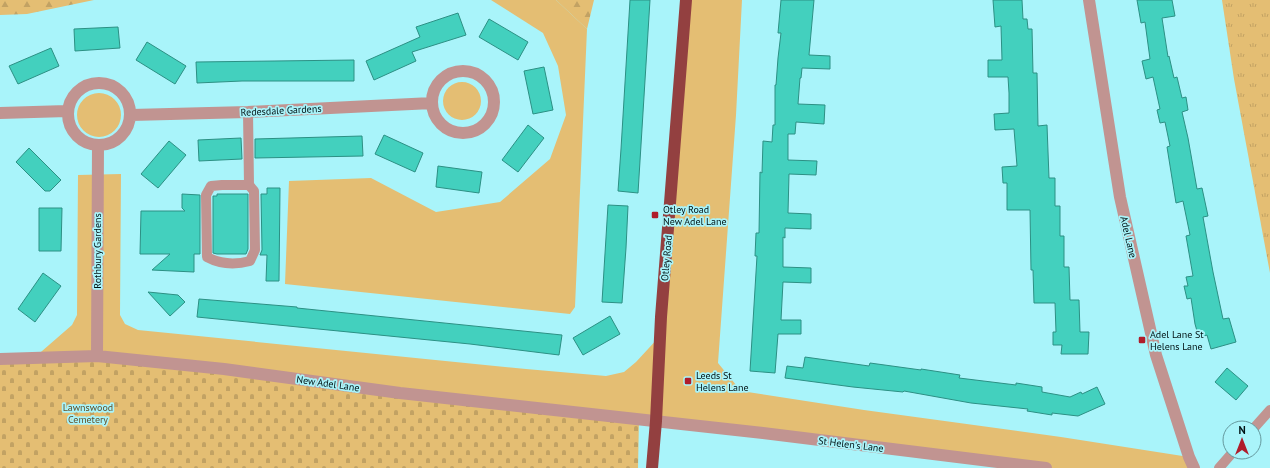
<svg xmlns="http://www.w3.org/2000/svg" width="1270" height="468" font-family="'PT Sans',sans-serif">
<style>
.grass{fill:#e4be73}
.forest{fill:url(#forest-firs)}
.cemetery{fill:url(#cemetery-stones)}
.park{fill:url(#park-tufts)}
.building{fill:#43d0be;stroke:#2c9084}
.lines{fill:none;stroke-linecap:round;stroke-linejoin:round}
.service{stroke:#c19491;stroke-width:10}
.minor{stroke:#c19491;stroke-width:12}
.trunk{stroke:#934040;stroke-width:12}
.poi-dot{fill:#af1d2b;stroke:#a9f4fa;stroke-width:1.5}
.labels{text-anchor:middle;stroke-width:3.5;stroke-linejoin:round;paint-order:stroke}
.street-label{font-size:10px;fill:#001113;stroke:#a9f4fa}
.poi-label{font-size:10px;fill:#001113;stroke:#a9f4fa;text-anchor:start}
.park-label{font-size:10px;fill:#614e27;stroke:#a9f4fa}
</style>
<defs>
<pattern id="forest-firs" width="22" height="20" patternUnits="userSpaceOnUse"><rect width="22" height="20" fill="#e4be73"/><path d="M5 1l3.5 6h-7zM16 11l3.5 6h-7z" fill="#c2a263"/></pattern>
<pattern id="cemetery-stones" width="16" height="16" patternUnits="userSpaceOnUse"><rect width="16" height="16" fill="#e4be73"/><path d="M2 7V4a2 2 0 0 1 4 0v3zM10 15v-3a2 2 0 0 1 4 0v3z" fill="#c2a263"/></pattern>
<pattern id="park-tufts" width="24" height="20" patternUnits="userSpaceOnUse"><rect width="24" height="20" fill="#e4be73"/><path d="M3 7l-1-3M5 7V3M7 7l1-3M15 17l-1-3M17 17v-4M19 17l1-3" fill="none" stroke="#c2a263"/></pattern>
</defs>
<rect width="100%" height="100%" fill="#a9f4fa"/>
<!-- grass -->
<path class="grass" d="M491,0H556L587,29L575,307L570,314L285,284L289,181L371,178L436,212L500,202L550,159L566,115L558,66L543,33Z
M686,0H742L736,115L718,363L741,391L864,410L1061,437L1189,457L1194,468H1046L34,358L72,325L77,315L78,175L121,174L120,315L125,324L138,330L526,369L606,376L624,372L636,362L660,336Z
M443 101a19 19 0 1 1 38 0a19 19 0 1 1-38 0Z
M77 115a22 22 0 1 1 44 0a22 22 0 1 1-44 0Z"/>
<!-- forest -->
<path class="forest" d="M0,0H94L27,14L0,15Z
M556,0H594L587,29Z"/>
<!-- cemetery -->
<path class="cemetery" d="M97,356L639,419L638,468H0V359Z"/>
<!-- park -->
<path class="park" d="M1222,0H1270V273L1234,79Z"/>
<!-- building -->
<path class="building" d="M630,0H650L638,193L618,191L621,149Z
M781,0H814L809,55L830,56V69L802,68L801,78H800L798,104L825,105L824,124L796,122L795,134H788V160L817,161L816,175L789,174L788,213L811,214V229L785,228V238L783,237V267L811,268V283L783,282L781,320H801V334H778L775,373L750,371L757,256H755L756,233H759L760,172L762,173L763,141L772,142L773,125H775V85H776L778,58L781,33H778Z
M993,0H1022L1023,19H1027L1028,29H1032L1033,73H1037L1038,126L1047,125L1049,178H1055V206H1060V236H1064V267H1069L1070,300H1079L1080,332H1089L1088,354H1061L1062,345H1053V332H1056L1055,303H1034L1033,270H1031L1030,210H1007V183H1003L1002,167L1017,166L1014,129L995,130L994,114L1009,113V93L1008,77H988V60H1002L1001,26L995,27Z
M1137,0H1172L1175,16L1162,18L1168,57L1169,56L1174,78L1177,77L1182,98L1186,97L1188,110L1182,112L1188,138L1197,189L1202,188L1208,216L1203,217L1213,272L1223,319L1229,318L1236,342L1211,349L1207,335L1199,338L1195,324L1191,298L1187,299L1184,286H1188L1186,277L1193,276L1186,236L1190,235L1183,201L1176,203L1167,147L1170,146L1165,122L1160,123L1157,110L1160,109L1153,77L1146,79L1142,61L1150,59L1145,22L1141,23Z
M458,13L466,35L412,52L416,61L374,80L366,61L420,37L416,27Z
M489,19L528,42L518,60L479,37Z
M118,27L120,48L75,51L74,29Z
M147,42L186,66L175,84L136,60Z
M51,48L59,66L18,84L9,66Z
M354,60V81H242L197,83L196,62Z
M544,67L553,110L533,114L524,71Z
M528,125L544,138L518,172L502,160Z
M384,135L423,153L415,172L375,154Z
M362,136L363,156L255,158V139Z
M241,138L242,159L199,161L198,140Z
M169,141L186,155L158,188L141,174Z
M29,148L61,180L50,191H45L16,162Z
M438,166L482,172L479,193L436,187Z
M267,188H280L279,281H266L267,255H260L262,250L261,194H267Z
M182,194L200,195V254H194V272L152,270L170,254H140L141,211H185L182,208Z
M217,194H248V249L246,254H217L213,253V196H217Z
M608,205L628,206L626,248L622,303L602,302Z
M39,208H62L61,251H39Z
M43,273L61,286L35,322L18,309Z
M148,292L178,295L185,302L170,316Z
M199,299L297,307V308L562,335L559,355L470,344L197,317Z
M610,316L620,334L583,355L573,338Z
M805,357L869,366L870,363L921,370V369L960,375L959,378L1016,385V383L1042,387V392L1070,397L1081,392L1082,394L1097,387L1105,404L1078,416L1052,413V415L1027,411L1028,409L971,403L904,391L903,392L853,387L785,378L787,366L803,368Z
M1227,368L1248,386L1236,400L1215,382Z"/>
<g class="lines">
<!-- service -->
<path class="service" d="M248,112L249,185L254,191L255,250L250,261C235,265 220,264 207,257L206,195L211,186L222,185H249
M1254,428L1270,410
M1219,468L1233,452"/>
<!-- minor -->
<path class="minor" d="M1089,0L1120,197L1156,355L1189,457L1194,468
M432 102a31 31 0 1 1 62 0a31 31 0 1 1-62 0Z
M68 114a31 31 0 1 1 62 0a31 31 0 1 1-62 0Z
M0,113L67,111
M131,115L248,112L432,103
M97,356L98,145
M0,359L97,356L224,369L400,393L763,433L1046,468"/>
<!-- trunk -->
<path class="trunk" d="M652,468L656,421L661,317L686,0"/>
</g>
<!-- markers -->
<g class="poi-dot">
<rect x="651" y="211" width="8" height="8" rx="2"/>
<rect x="1138" y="336" width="8" height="8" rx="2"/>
<rect x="684" y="377" width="8" height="8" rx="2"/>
</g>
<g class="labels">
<!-- street labels -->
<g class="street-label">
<text transform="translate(281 110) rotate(-3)" y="4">Redesdale Gardens</text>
<text transform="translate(1129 237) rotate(77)" y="4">Adel Lane</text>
<text transform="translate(97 251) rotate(-90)" y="4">Rothbury Gardens</text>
<text transform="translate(666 258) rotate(-85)" y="4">Otley Road</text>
<text transform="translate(328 383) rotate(8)" y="4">New Adel Lane</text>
<text transform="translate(851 444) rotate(7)" y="4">St Helen's Lane</text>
</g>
<!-- poi labels -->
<g class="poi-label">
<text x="663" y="213">Otley Road<tspan x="663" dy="12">New Adel Lane</tspan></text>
<text x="1150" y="338">Adel Lane St<tspan x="1150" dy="12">Helens Lane</tspan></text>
<text x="696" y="379">Leeds St<tspan x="696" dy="12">Helens Lane</tspan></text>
</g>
<!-- park labels -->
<g class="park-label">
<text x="88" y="411">Lawnswood<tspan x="88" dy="12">Cemetery</tspan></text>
</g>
</g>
<!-- north arrow -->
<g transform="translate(1242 440)"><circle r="19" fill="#a9f4fa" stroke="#65999e"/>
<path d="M0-3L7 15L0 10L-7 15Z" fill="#af1d2b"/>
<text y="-6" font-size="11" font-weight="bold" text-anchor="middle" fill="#001113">N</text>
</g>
</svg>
